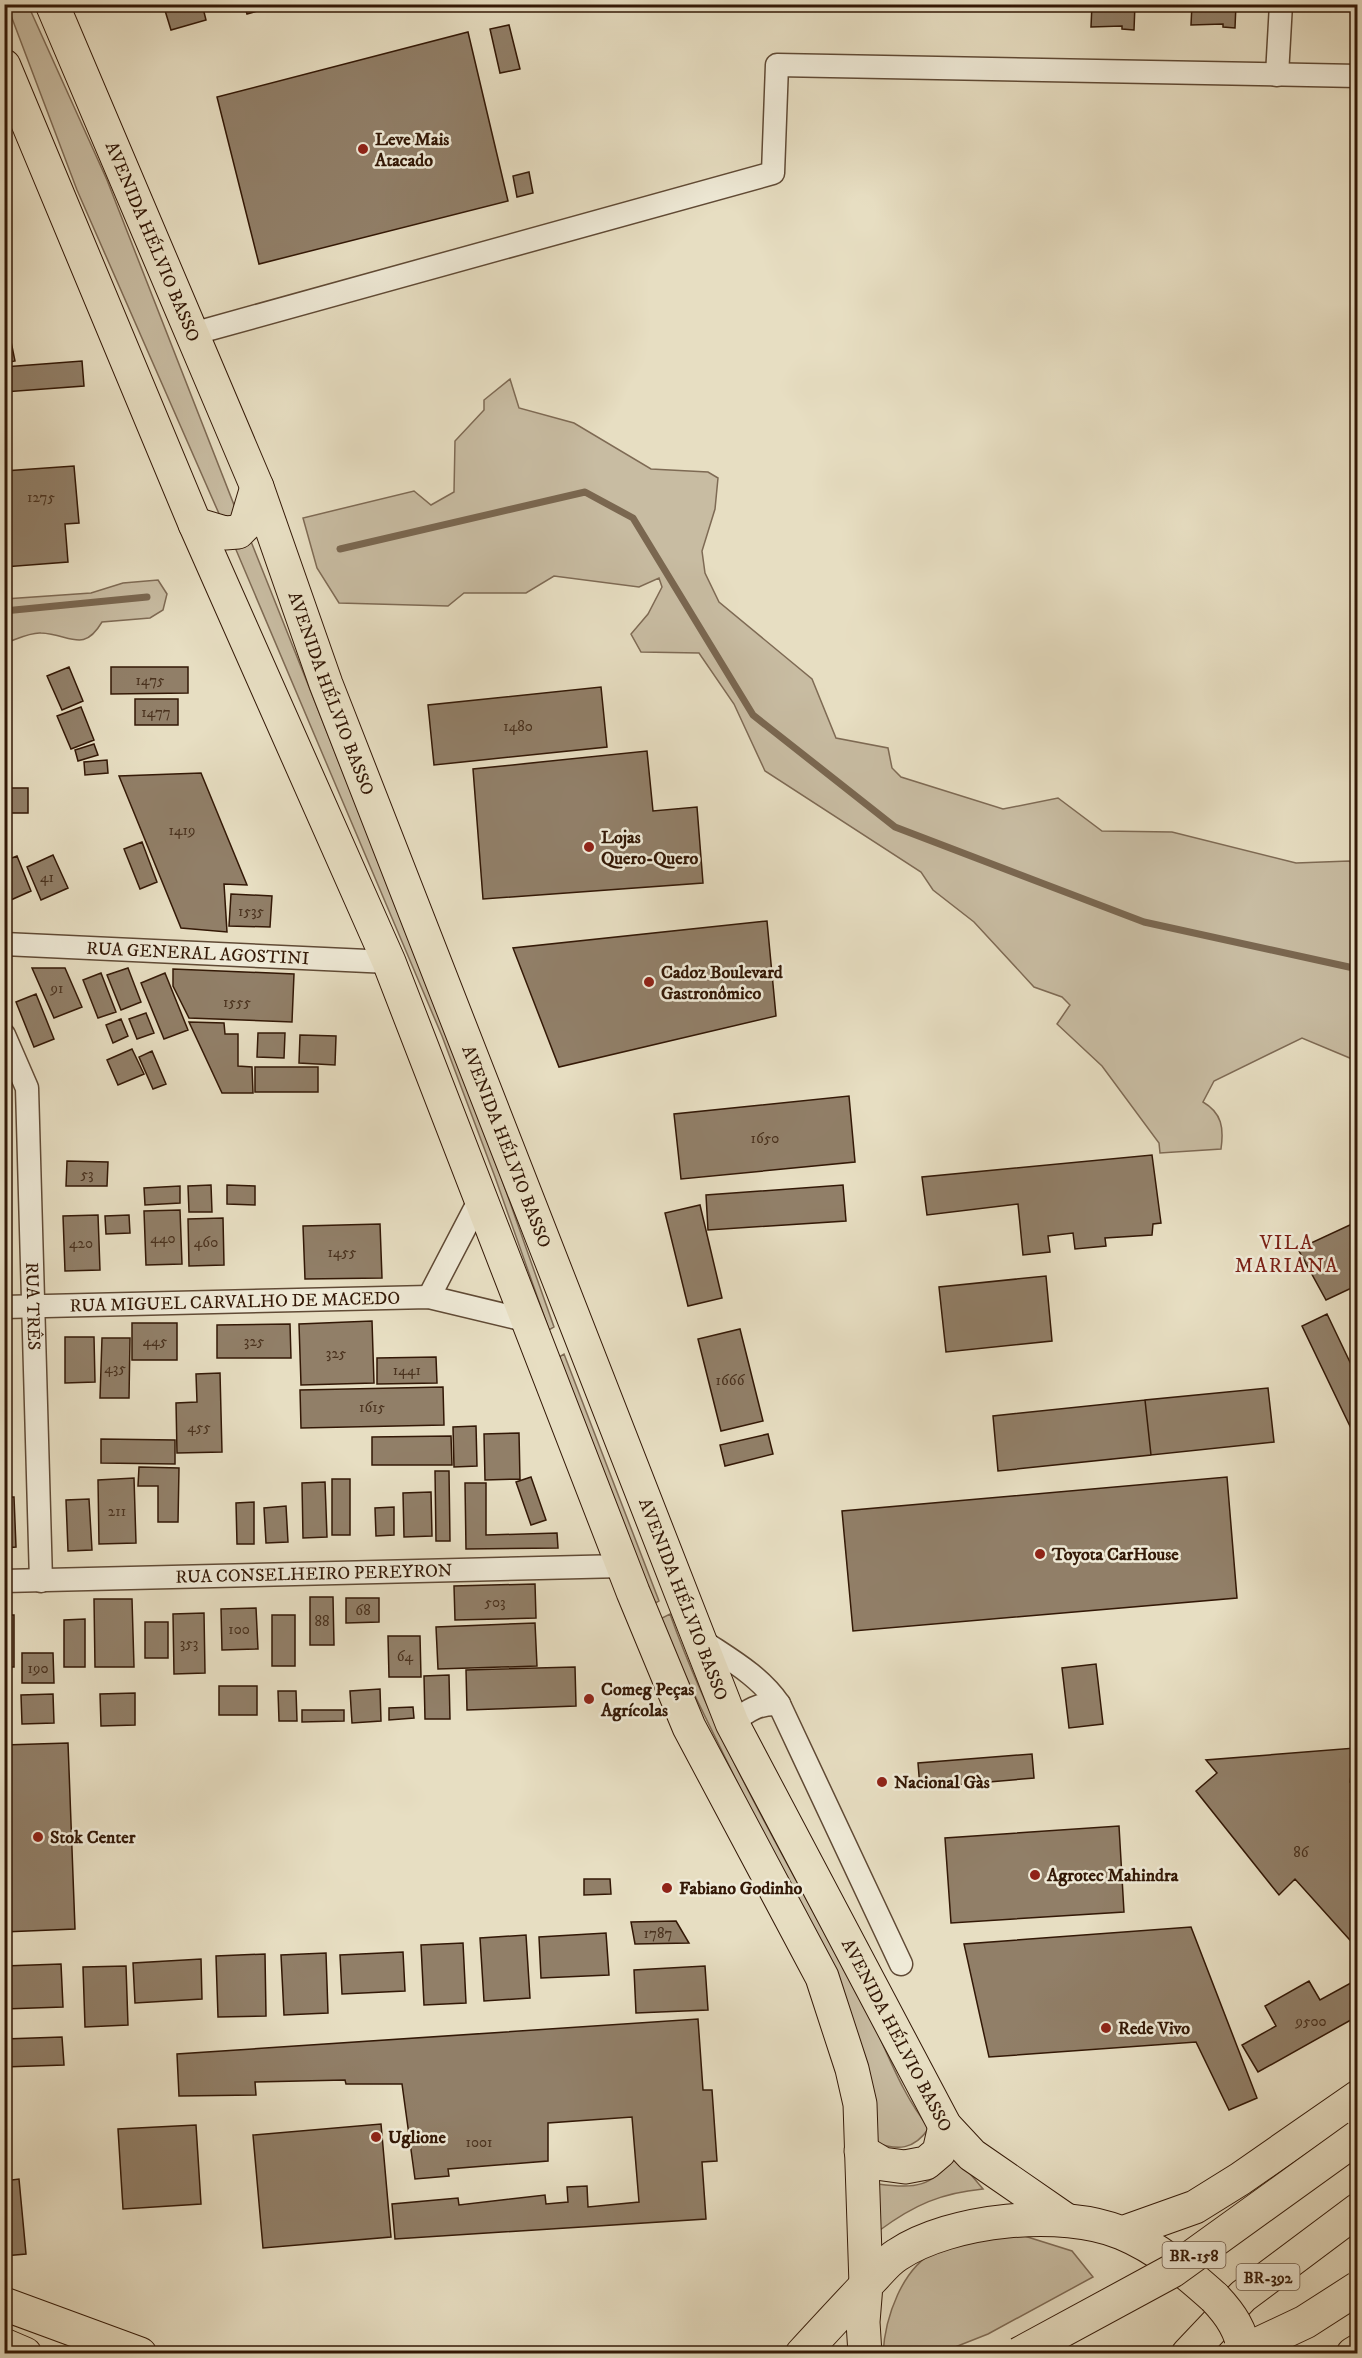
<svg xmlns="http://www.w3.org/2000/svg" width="1362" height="2358" font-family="'IM FELL DW Pica',serif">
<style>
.green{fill:#c8bca2;stroke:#7e6a54;stroke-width:1.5}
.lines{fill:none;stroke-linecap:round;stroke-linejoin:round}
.stream{stroke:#7a6750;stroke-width:7}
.building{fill:#917f68;stroke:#331806;stroke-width:1.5}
.minor-casing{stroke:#604a35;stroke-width:25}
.primary-casing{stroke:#331806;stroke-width:35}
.trunk-casing{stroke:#331806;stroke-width:35}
.minor{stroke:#efead7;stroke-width:22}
.primary{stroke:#e7dec2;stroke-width:33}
.trunk{stroke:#e7dec2;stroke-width:33}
.trunk-bridge-casing{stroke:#331806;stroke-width:35;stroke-linecap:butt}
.trunk-bridge{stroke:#e7dec2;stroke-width:33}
.poi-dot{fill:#8f2418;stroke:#efead7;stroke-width:2}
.labels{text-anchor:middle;stroke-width:5;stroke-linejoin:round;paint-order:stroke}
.number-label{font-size:15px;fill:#4a321e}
.shield{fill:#efead7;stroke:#6b5745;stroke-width:1.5}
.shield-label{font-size:16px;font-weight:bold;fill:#331806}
.poi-label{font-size:18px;font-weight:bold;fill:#331806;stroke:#efead7;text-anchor:start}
.street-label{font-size:18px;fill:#331806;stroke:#efead7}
.neighbourhood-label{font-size:20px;letter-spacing:1.5px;fill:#7a1f14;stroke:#efead7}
</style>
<rect width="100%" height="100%" fill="#e7dec2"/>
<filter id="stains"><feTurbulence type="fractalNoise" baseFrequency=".00333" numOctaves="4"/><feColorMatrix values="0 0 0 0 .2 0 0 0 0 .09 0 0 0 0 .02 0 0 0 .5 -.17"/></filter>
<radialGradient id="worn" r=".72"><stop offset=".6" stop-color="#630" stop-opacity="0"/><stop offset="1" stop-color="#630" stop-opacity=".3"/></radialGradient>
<!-- green -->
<path class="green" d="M7,5H28L107,180L236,510V518L220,516L77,190Z
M510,379L519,408L574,423L651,469L708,472L718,478L715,509L702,551L705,573L719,602L812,679L836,738L888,748L892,768L901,777L1003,809L1058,798L1102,831L1172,832L1296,863L1349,861L1357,866V1061L1302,1038L1214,1081L1203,1102C1222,1113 1224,1128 1221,1149L1160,1153L1159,1143L1102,1066L1057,1024L1070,1005L1062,997L1034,987L974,922L933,890L921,872L765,771L734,704L699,653L641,652L631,634L648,614L662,587L659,578L639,587L554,576L526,593H464L448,606L339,603L317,568L303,518L414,491L431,505L454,492L455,441L484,410V400Z
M250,539L447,1033L500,1174L554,1327L549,1330L495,1177L442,1036L234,545Z
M158,580L167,594L163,610L150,618L102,622C83,654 70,634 41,633C30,632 15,640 5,643V599L91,593L123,583Z
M564,1354L659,1601L654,1604L559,1357Z
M670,1614C718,1748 792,1871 859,1995C884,2040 897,2088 929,2128C914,2150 898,2151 874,2142L759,1827L658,1620Z
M956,2157L983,2189C941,2193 914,2205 880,2230L878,2184C917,2189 930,2187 956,2157Z
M1018,2234L1072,2251L1093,2277L988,2334L940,2353L883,2354C885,2317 902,2268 936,2251C954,2242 997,2238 1018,2234Z"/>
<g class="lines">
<!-- stream -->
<path class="stream" d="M340,549L585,492L633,518L753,715L895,827L1144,922L1358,969
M4,611L147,597"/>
</g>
<!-- building -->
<path class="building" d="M163,4H202L206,20L171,30Z
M244,4H275L276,6L247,14Z
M1092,4H1135L1134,30L1122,29V26L1091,27Z
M1192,4H1236L1235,28L1223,27V24L1191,25Z
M509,25L520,69L500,73L490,29Z
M468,32L508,201L259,264L217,97Z
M529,172L533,193L517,197L513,176Z
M9,332L15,361L4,363V333Z
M82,361L84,386L4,392V367Z
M74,466L79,523L65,524L68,562L4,567V471Z
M69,667L83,701L62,710L47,676Z
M111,667H188V693L111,694Z
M601,687L607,747L434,765L428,705Z
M135,699H178V725H135Z
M81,707L94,740L71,749L57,716Z
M94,744L98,755L78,761L75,750Z
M647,751L653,811L697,807L703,883L483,899L473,769Z
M107,760L108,773L85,775L84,762Z
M201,773L247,885L224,884L227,932L181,928L119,776Z
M4,788H28V813H4Z
M142,842L157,882L140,889L124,849Z
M53,855L68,888L41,900L27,867Z
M17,856L31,891L4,903V861Z
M231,894L272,896L270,927L229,926Z
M767,921L776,1016L559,1067L513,948Z
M32,968H65L82,1007L54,1018Z
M128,968L141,1002L121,1010L107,975Z
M173,969L294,974L292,1022L189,1018L173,986Z
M101,973L116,1012L98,1018L83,980Z
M165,973L188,1030L164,1039L141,983Z
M36,994L54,1039L34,1047L16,1002Z
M146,1013L154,1033L137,1039L129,1019Z
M121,1019L128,1036L113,1043L106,1025Z
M189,1022L224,1023L225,1034H238V1066L252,1067L253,1093H222Z
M258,1033H285L284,1058L257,1057Z
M300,1035L336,1036L335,1065L299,1063Z
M132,1049L144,1074L118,1085L107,1060Z
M152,1051L166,1084L153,1089L139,1057Z
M255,1067H318V1092H255Z
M849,1096L855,1162L681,1179L674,1114Z
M1152,1155L1161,1223L1153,1224L1152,1235L1105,1238L1106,1246L1075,1249L1073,1233L1048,1236L1050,1252L1023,1255L1018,1204L927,1215L922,1177Z
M67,1161L108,1162L107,1186H66Z
M211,1185L212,1212H189L188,1186Z
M227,1185L255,1186V1205L227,1204Z
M843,1185L846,1221L708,1230L706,1195Z
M180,1186V1203L145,1205L144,1188Z
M700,1205L722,1298L688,1306L665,1213Z
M180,1210L182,1264L146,1265L144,1211Z
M98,1215L100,1270L65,1271L63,1216Z
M129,1215L130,1233L106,1234L105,1216Z
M223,1218L224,1265L189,1266L188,1219Z
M380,1224L382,1278L305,1279L303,1226Z
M1352,1224L1358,1235V1285L1326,1300L1298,1249Z
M1046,1276L1052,1341L946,1352L939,1287Z
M1327,1314L1358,1379V1443L1302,1326Z
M372,1321L374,1383L301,1385L299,1324Z
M132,1323H177V1360H132Z
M290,1324L291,1358H217V1325Z
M740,1329L763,1421L721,1431L698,1339Z
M65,1337H94L95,1382L65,1383Z
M102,1338H130L129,1398H100Z
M4,1341H10V1378H4Z
M436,1357L437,1383L377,1384V1358Z
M220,1373L222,1452L177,1453L176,1403L197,1402L196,1374Z
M443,1387L444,1425L301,1428L300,1390Z
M1268,1388L1274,1442L1151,1455L1145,1400Z
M4,1397H11V1411H4Z
M1145,1400L1151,1455L998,1471L993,1416Z
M476,1426L477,1466L454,1467L453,1427Z
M519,1433L520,1479L485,1480L484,1434Z
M768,1434L773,1454L725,1466L720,1445Z
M451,1436L452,1465H372V1437Z
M101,1439L175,1440V1464L101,1463Z
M139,1467L179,1468L178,1522H158V1486H138Z
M435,1471H449L450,1541H436Z
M531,1477L546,1520L531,1525L516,1482Z
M1227,1477L1237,1598L853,1631L842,1511Z
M134,1478L136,1543L99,1544L98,1480Z
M332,1479H350V1535H332Z
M325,1482L327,1537L303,1538L302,1483Z
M465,1483H486V1535L557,1533L558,1548L466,1549Z
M431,1492L432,1536L404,1537L403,1493Z
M4,1497H14L16,1547L4,1548Z
M89,1499L92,1550L68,1551L66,1500Z
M254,1502V1544H237L236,1503Z
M286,1506L288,1542L266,1543L264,1508Z
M394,1507V1535L376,1536L375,1508Z
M535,1584L536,1618L455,1620L454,1586Z
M310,1597H333L334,1645H310Z
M346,1598H379V1622L346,1623Z
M94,1599H132L134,1667H95Z
M256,1608L258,1649L222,1650L221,1609Z
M204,1613L205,1673L174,1674L173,1614Z
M4,1615H14V1667H4Z
M272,1615H295V1666H272Z
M85,1619V1667H64V1620Z
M145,1622H168V1658H145Z
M535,1623L537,1666L438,1669L436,1627Z
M388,1636H420L421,1677H389Z
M22,1653H53L54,1683H22Z
M1096,1664L1103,1724L1069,1728L1062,1668Z
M575,1667L576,1706L467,1710L466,1670Z
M449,1675L450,1719H425L424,1676Z
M219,1686H257V1715H219Z
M380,1689L381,1721L352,1723L350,1691Z
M278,1691H296L297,1721H279Z
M135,1693V1725L101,1726L100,1694Z
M53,1694L54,1723L22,1724L21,1695Z
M413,1707L414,1718L389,1720V1708Z
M302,1710H344V1721L302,1722Z
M68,1743L75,1929L4,1932V1745Z
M1355,1748L1350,1782L1358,1781V1803L1352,1802L1351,1818L1358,1825V1949L1295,1879L1279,1895L1196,1791L1217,1773L1206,1760Z
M1032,1754L1034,1778L920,1788L918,1763Z
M1119,1826L1124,1912L951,1923L945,1838Z
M584,1879H610L611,1894L584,1895Z
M676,1921L689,1943L635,1944L631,1922Z
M1191,1927L1257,2098L1229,2110L1196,2042L989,2057L964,1944Z
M606,1933L609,1975L541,1978L539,1937Z
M526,1935L530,1998L484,2001L480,1938Z
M463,1943L466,2003L424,2005L421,1945Z
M403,1952L405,1991L342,1994L340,1955Z
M326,1953L328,2013L284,2015L281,1955Z
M265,1954L266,2016L218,2017L216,1956Z
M201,1959L202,1999L135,2003L133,1963Z
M61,1964L63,2007L4,2009V1966Z
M126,1966L128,2025L85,2027L83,1967Z
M705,1966L708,2010L636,2013L634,1970Z
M1358,1979V2016L1258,2072L1242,2045L1276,2026L1265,2006L1309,1981L1320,2000Z
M698,2019L703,2090H712L717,2161L702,2162L706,2219L395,2239L392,2204L458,2198L459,2205L545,2195L546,2204L568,2202L567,2187L587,2186L588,2207L639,2202L632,2117L548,2123V2161L448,2169L449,2176L415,2179L402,2084H346L345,2080L255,2082L256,2095L179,2096L177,2054Z
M62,2037L64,2065L4,2067V2039Z
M381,2124L391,2237L263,2248L253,2135Z
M196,2125L201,2204L123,2209L118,2129Z
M19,2179L26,2254L4,2256V2181Z"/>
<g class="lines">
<!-- minor casing -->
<g class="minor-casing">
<g id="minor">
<path d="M1277,75L1281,4"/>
<path d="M192,334L773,173L777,65L1358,76"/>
<path id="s1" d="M4,944L389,962"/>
<path id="s2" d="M4,1035L27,1088L41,1581"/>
<path d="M429,1297L481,1197"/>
<path id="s3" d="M4,1307L429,1297L529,1321"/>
<path id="s4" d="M4,1581L623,1566"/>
<path d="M701,1640C729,1659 759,1675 779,1704L901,1964"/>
<path d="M732,1723C748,1710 759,1703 779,1704"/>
</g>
</g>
<!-- primary casing -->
<g class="primary-casing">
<g id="primary">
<path id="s5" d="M52,4L257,487L326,684L732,1723L945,2126L972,2155L1066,2220"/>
<path d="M4,66L195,524L389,962L633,1592L689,1727L822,1977L852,2069L860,2104L866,2285"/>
<path d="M195,524L225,533L238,532L246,524L257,487"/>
<path d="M861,2151L883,2164L905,2167L926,2163L939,2152L945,2126"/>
</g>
</g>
<!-- trunk casing -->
<g class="trunk-casing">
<path id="trunk" d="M1122,2233L1195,2207L1240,2179L1358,2097
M4,2304L140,2354
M4,2345L25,2354
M802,2354C825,2329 848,2304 871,2280C879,2272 887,2261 897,2255C951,2219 1062,2208 1122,2233C1158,2248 1186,2272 1215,2298
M865,2354L863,2322L866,2285
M1188,2354L1243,2296L1358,2210
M1353,2354L1358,2351"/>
</g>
<!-- minor -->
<use href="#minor" class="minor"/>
<!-- primary -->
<use href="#primary" class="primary"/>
<!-- trunk -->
<use href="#trunk" class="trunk"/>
<!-- trunk-bridge casing -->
<g class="trunk-bridge-casing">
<path id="trunk-bridge" d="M1215,2298C1231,2315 1241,2330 1245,2354
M1019,2354L1172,2271L1358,2137
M1237,2354L1305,2322L1358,2288"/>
</g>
<!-- trunk-bridge -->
<use href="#trunk-bridge" class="trunk-bridge"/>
</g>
<!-- markers -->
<g class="poi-dot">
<circle cx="363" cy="149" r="6"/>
<circle cx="589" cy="847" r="6"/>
<circle cx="649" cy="982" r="6"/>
<circle cx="1040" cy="1554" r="6"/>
<circle cx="589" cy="1699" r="6"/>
<circle cx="882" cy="1782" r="6"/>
<circle cx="38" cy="1837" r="6"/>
<circle cx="1035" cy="1875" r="6"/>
<circle cx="667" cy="1888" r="6"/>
<circle cx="1106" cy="2028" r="6"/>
<circle cx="376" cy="2137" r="6"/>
</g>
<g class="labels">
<!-- number labels -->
<g class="number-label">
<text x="41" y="502">1275</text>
<text x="150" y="685">1475</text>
<text x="156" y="717">1477</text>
<text x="518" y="731">1480</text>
<text x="182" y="835">1419</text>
<text x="47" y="882">41</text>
<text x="251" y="916">1535</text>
<text x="57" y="993">91</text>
<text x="237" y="1007">1555</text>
<text x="765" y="1143">1650</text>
<text x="87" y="1179">53</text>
<text x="163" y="1243">440</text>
<text x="206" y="1247">460</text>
<text x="81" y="1248">420</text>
<text x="342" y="1257">1455</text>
<text x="155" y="1346">445</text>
<text x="254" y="1346">325</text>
<text x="336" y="1358">325</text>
<text x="115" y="1373">435</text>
<text x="407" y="1375">1441</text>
<text x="730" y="1385">1666</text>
<text x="372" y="1412">1615</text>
<text x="199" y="1432">455</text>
<text x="117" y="1516">211</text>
<text x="495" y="1607">503</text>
<text x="363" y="1615">68</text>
<text x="322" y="1626">88</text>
<text x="239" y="1634">100</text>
<text x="189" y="1648">353</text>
<text x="405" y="1661">64</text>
<text x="38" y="1673">190</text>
<text x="1301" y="1857">86</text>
<text x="658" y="1938">1787</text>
<text x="1311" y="2026">9500</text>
<text x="479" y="2147">1001</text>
</g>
<!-- shield labels -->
<g class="shield">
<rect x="1162.5" y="2242" width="63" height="26" rx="4.5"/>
<rect x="1236.5" y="2264" width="63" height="26" rx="4.5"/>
</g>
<g class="shield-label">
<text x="1194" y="2261">BR-158</text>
<text x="1268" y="2283">BR-392</text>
</g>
<!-- poi labels -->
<g class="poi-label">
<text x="375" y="145">Leve Mais<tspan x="375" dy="21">Atacado</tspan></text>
<text x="601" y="843">Lojas<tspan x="601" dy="21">Quero-Quero</tspan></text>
<text x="661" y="978">Cadoz Boulevard<tspan x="661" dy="21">Gastronômico</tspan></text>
<text x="1052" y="1560">Toyota CarHouse</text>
<text x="601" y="1695">Comeg Peças<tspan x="601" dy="21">Agrícolas</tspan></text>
<text x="894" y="1788">Nacional Gàs</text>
<text x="50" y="1843">Stok Center</text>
<text x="1047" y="1881">Agrotec Mahindra</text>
<text x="679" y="1894">Fabiano Godinho</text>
<text x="1118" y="2034">Rede Vivo</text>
<text x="388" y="2143">Uglione</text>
</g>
<!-- street labels -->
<g class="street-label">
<text dy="6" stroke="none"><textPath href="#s5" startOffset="258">AVENIDA HÉLVIO BASSO</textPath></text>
<text dy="6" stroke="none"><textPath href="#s5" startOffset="744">AVENIDA HÉLVIO BASSO</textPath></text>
<text dy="6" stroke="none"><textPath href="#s1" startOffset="194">RUA GENERAL AGOSTINI</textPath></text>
<text dy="6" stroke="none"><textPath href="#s5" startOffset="1230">AVENIDA HÉLVIO BASSO</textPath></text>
<text dy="6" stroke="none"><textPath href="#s3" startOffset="231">RUA MIGUEL CARVALHO DE MACEDO</textPath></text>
<text dy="6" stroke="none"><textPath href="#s2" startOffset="276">RUA TRÊS</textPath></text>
<text dy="6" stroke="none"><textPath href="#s4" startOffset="310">RUA CONSELHEIRO PEREYRON</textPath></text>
<text dy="6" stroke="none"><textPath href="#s5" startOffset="1716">AVENIDA HÉLVIO BASSO</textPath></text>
<text dy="6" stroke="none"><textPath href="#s5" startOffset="2202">AVENIDA HÉLVIO BASSO</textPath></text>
</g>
<!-- neighbourhood labels -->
<g class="neighbourhood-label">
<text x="1287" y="1249">VILA<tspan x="1287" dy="23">MARIANA</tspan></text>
</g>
</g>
<!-- margin -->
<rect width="1362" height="2358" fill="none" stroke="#e7dec2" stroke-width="24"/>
<rect x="6" y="6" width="1350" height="2346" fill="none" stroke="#331806" stroke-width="3"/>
<rect x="12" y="12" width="1338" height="2334" fill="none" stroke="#331806" stroke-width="1.5"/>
<rect width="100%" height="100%" filter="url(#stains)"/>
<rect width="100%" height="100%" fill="url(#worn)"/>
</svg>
